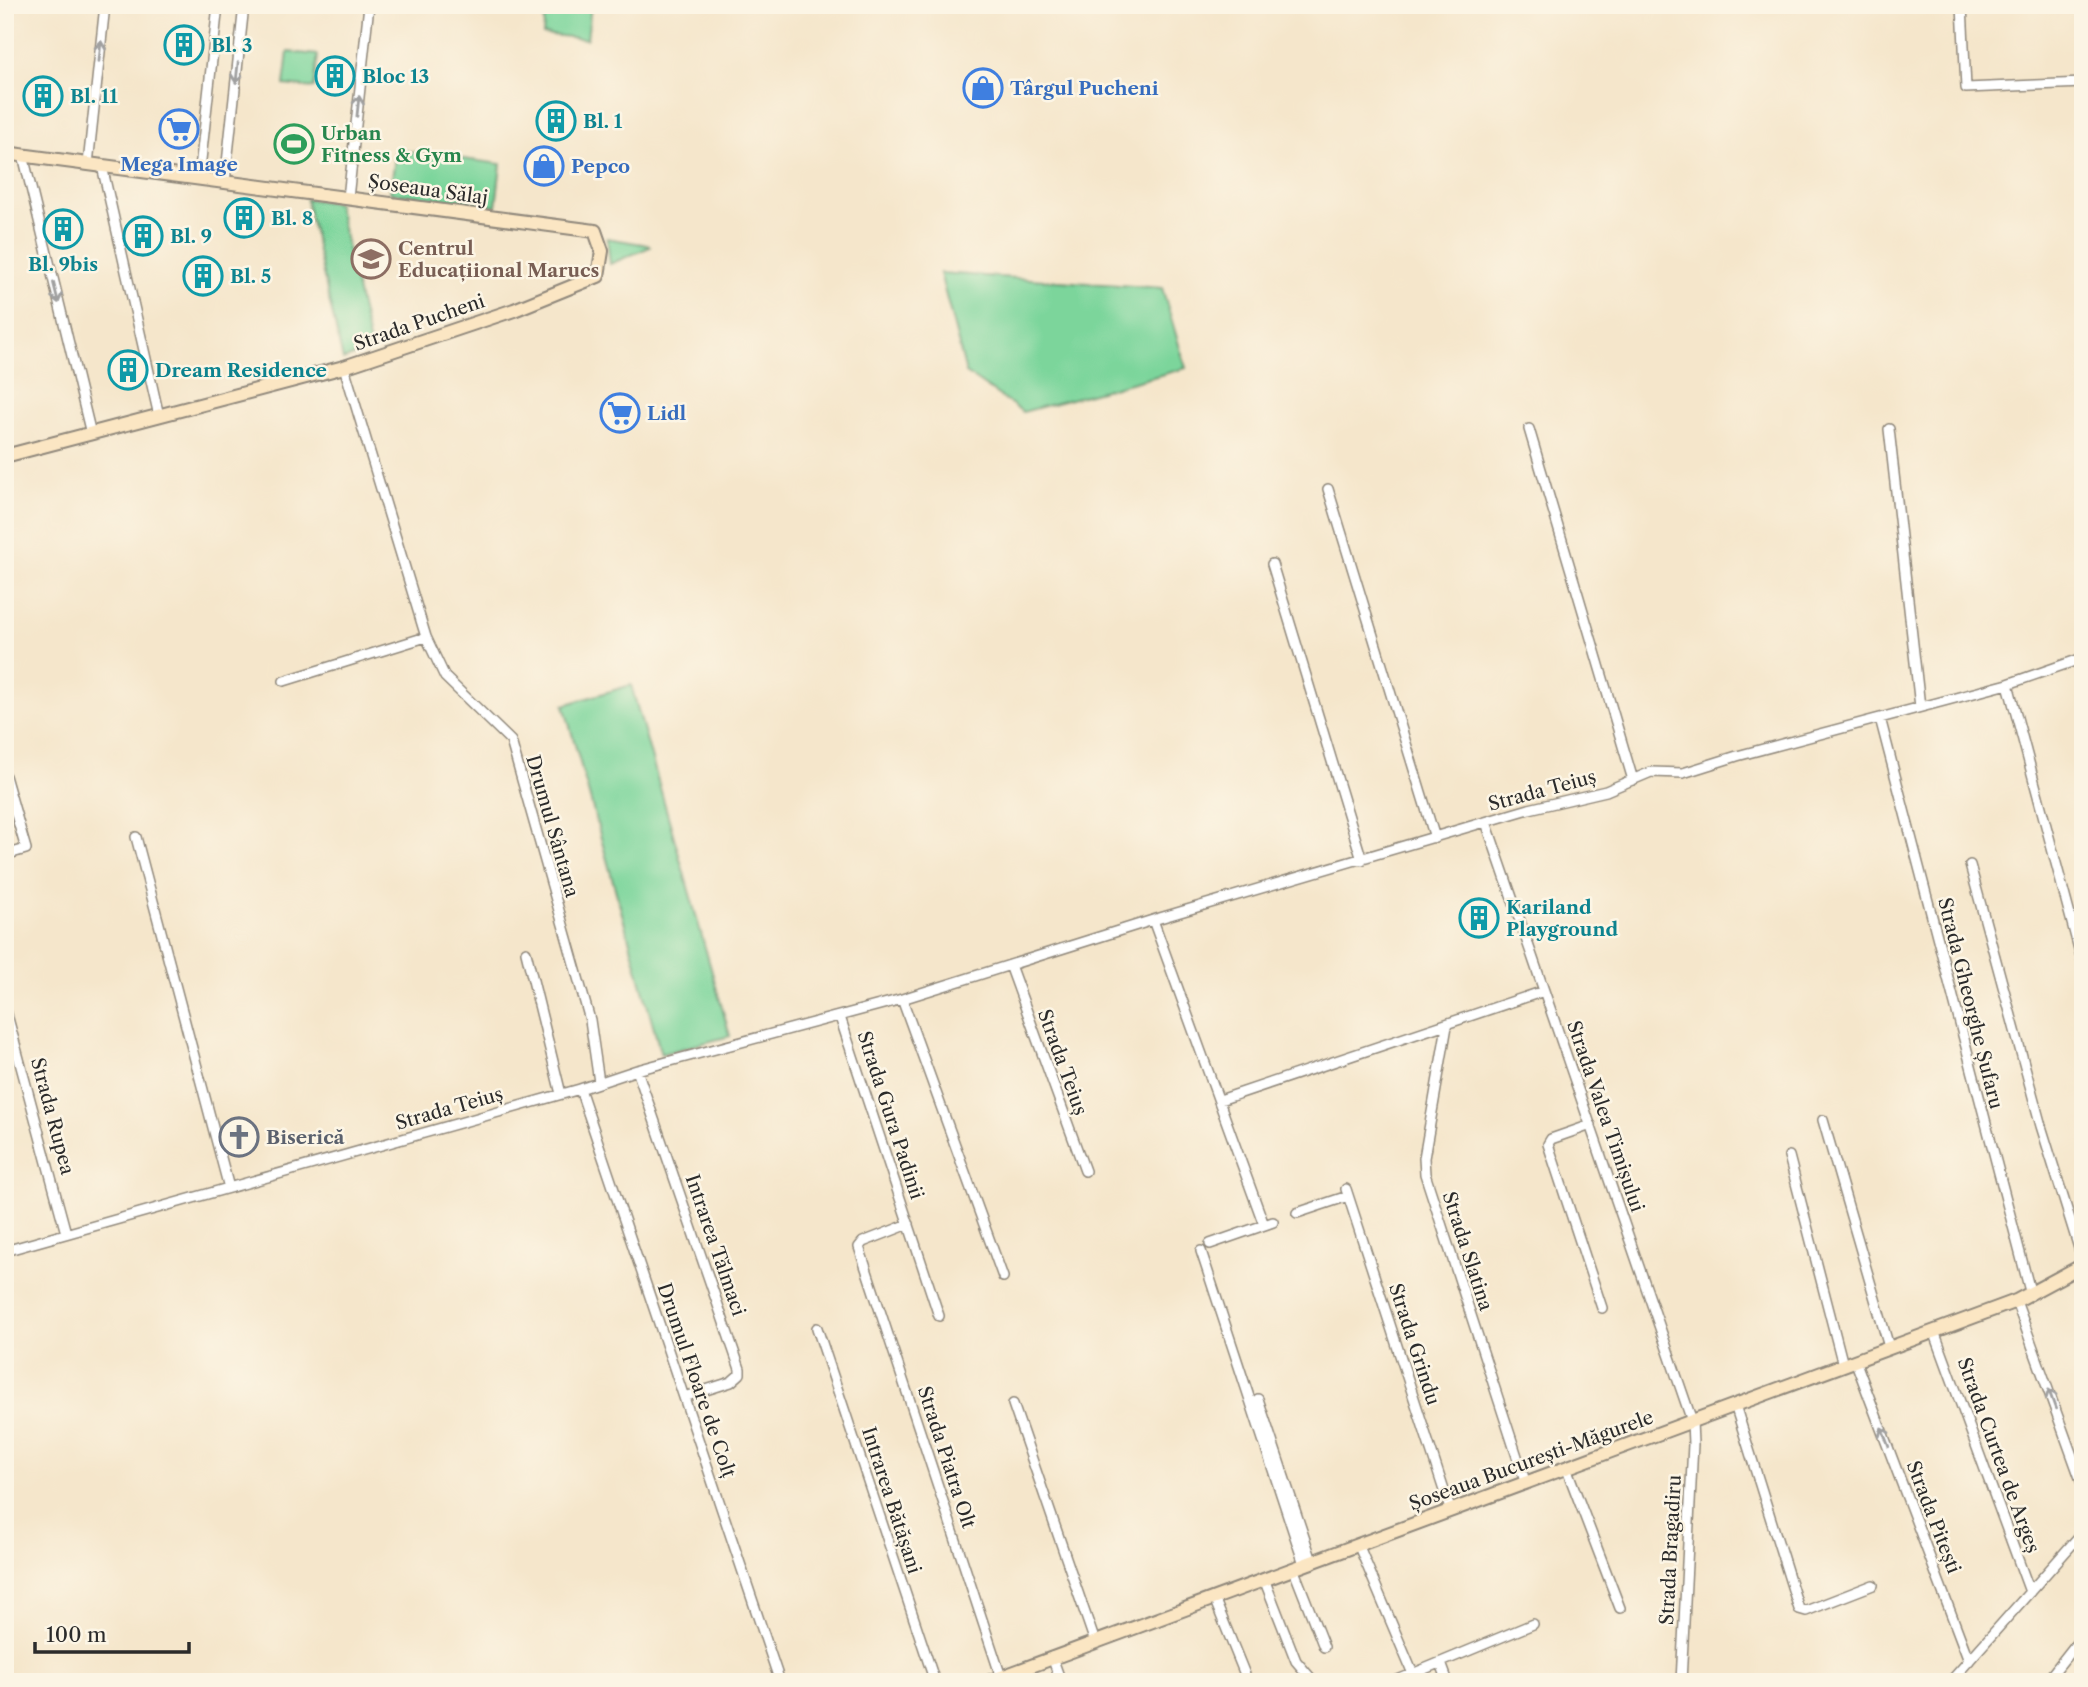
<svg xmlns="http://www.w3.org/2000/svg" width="2088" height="1687" font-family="'Libre Caslon Text',serif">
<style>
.green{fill:#7bd59b;stroke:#538063;stroke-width:2}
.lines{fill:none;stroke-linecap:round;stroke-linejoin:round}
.street-casing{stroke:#90887b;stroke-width:12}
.secondary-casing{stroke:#90887b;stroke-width:16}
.street{stroke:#fff;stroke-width:9}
.secondary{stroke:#fbe6c3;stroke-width:12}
.oneway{stroke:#a0a0a0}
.labels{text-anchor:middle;stroke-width:5;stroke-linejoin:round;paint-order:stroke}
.culture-label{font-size:19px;font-weight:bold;fill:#0d838f;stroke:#fcf5e5;text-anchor:start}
.shop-label{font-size:19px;font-weight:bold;fill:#366cbe;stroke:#fcf5e5;text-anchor:start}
.leisure-label{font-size:19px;font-weight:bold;fill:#27864d;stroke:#fcf5e5;text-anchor:start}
.street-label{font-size:19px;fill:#2b2b2b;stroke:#fcf5e5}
.education-label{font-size:19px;font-weight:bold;fill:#785e54;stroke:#fcf5e5;text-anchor:start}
.worship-label{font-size:19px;font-weight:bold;fill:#5b616d;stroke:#fcf5e5;text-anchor:start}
</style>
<rect width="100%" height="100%" fill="#fcf5e5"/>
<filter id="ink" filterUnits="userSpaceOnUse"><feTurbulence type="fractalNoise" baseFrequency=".0143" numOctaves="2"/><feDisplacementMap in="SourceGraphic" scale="14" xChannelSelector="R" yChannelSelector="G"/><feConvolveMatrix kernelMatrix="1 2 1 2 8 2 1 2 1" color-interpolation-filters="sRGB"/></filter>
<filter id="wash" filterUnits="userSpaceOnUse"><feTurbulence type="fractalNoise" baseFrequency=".00686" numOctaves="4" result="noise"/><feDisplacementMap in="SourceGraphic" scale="28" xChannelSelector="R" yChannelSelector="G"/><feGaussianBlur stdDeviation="1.57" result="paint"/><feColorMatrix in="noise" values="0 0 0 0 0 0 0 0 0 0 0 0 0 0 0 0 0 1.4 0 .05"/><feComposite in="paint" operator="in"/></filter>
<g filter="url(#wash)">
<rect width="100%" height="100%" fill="#f5e6cb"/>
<!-- green -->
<path class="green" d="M546,5H591L587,39L543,34Z
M288,52L318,55L314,88L284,85Z
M396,150L501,164L496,206L390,193Z
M306,199L337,203L371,349L343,360Z
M607,238L648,245L650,247L610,264Z
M940,273L1162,288L1186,368L1023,412L966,373Z
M631,685L730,1036L661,1054L564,705Z"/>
</g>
<g filter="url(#ink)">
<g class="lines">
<!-- street casing -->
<g class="street-casing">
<path id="street" d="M1962,5L1966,88L2083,83
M5,8L6,5
M23,155L91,434
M88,164L105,5
M102,166L159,416
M199,178L218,5
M225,182L244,5
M348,198L369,5
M344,367L426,637L445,677L511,741L590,1020L599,1082
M1529,429L1633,780
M1889,429L1920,707
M1328,489L1435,838
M1272,564L1362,860
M284,681L426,637
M2008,684L2083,964
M1880,718L2031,1295
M5,776L26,849L5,855
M1486,822L1692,1421L1693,1444L1681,1682
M136,837L229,1188
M1970,865L2041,1126L2083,1261
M1153,920L1264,1225
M526,952L561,1094
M1010,965L1085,1171
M902,999L1003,1277
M5,1007L66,1233
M840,1017L939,1316
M1447,1026L1424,1158L1425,1174L1525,1481
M637,1070L740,1369V1374L731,1382L684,1397
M580,1089L780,1682
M1220,1100L1544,991
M1823,1120L1889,1347
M1591,1125L1551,1139L1548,1144L1602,1308
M1789,1156L1843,1365
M1346,1189L1450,1509
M1297,1213L1348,1196
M909,1224L863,1242L859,1247L1002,1680
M1210,1244L1273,1222
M5,1251L580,1089L637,1070L902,999L1153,920L1529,809L1606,791L1651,772L1683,773L1737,756L2008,684L2083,658
M1201,1251L1304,1564
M2016,1301L2083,1486
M817,1328L935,1682
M1934,1331L2030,1592
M1855,1360L1969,1661
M1258,1399L1312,1561
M1013,1404L1095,1642
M1735,1405L1799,1609L1806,1611L1873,1585
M1566,1467L1620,1608
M1358,1544L1413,1674
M1293,1568L1324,1647
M1264,1579L1296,1661L1314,1682
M1214,1598L1248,1682
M1052,1657L1061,1682
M1441,1663L1448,1682
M1393,1682L1533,1624
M1950,1682L2083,1532
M2046,1682L2083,1635"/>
</g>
<!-- secondary casing -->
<g class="secondary-casing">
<path id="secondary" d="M5,153L595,231L602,251L598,276L514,310L344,367L5,456
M988,1682L2016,1301L2083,1265"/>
</g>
<!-- street -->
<use href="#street" class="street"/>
<!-- secondary -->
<use href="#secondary" class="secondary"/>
</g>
<!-- one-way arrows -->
<defs><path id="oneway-shaft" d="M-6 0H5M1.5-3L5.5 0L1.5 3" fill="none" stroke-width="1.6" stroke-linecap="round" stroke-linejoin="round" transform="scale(1.75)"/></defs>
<g class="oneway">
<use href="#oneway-shaft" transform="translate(100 51) rotate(-84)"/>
<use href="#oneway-shaft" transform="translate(237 73) rotate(96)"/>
<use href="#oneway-shaft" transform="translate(358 106) rotate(-84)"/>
<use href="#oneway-shaft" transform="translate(56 293) rotate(76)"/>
<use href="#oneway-shaft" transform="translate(2052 1399) rotate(-110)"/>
<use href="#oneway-shaft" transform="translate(1885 1437) rotate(-111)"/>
</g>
</g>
<!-- icons -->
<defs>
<g id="building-ring" transform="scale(2.0125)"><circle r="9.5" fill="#fcf5e5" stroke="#0f9aa8" stroke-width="1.5"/><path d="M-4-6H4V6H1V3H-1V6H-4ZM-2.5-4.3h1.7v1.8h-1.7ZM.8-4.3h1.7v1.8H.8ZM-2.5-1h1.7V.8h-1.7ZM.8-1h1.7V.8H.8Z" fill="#0f9aa8"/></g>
<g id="shop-ring" transform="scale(2.0125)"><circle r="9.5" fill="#fcf5e5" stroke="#3f7fe0" stroke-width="1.5"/><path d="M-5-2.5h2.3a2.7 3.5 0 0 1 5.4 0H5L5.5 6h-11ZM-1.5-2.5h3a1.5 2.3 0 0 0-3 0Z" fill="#3f7fe0"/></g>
<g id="supermarket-ring" transform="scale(2.0125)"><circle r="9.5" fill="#fcf5e5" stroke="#3f7fe0" stroke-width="1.5"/><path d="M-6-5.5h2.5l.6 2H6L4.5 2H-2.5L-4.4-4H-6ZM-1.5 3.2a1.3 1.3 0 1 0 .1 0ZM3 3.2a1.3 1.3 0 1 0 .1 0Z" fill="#3f7fe0"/></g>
<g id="stadium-ring" transform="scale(2.0125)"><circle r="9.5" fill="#fcf5e5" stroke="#2e9e5b" stroke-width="1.5"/><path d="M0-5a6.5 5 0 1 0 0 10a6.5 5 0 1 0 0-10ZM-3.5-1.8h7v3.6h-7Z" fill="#2e9e5b"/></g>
<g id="school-ring" transform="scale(2.0125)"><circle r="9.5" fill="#fcf5e5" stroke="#8d6e63" stroke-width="1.5"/><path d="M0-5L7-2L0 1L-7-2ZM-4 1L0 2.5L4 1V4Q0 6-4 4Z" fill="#8d6e63"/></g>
<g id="church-ring" transform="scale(2.0125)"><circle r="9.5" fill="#fcf5e5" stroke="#6b7280" stroke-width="1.5"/><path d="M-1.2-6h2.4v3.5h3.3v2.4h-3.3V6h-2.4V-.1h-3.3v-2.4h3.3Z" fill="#6b7280"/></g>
</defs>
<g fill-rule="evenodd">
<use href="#building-ring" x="184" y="45"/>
<use href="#building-ring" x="335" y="76"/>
<use href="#shop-ring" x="983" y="88"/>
<use href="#building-ring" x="43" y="96"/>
<use href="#building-ring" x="556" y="121"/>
<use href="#supermarket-ring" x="179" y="129"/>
<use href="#stadium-ring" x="294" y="144"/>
<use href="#shop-ring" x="544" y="166"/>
<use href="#building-ring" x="244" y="218"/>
<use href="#building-ring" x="63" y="229"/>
<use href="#building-ring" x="143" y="236"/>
<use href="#school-ring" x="371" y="259"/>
<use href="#building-ring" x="203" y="276"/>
<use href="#building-ring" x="128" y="370"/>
<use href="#supermarket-ring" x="620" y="413"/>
<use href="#building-ring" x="1479" y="918"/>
<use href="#church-ring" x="239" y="1137"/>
</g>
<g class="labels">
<!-- culture labels -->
<g class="culture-label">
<text x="211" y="52">Bl. 3</text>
<text x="362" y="83">Bloc 13</text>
<text x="70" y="103">Bl. 11</text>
<text x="583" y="128">Bl. 1</text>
<text x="271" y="225">Bl. 8</text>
<text x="170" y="243">Bl. 9</text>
<text x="63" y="271" text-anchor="middle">Bl. 9bis</text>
<text x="230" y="283">Bl. 5</text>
<text x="155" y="377">Dream Residence</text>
<text x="1506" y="914">Kariland<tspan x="1506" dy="22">Playground</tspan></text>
</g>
<!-- shop labels -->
<g class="shop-label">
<text x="1010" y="95">Târgul Pucheni</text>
<text x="179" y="171" text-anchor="middle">Mega Image</text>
<text x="571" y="173">Pepco</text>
<text x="647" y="420">Lidl</text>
</g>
<!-- leisure labels -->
<g class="leisure-label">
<text x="321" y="140">Urban<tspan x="321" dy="22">Fitness &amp; Gym</tspan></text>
</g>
<!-- street labels -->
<g class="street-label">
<text transform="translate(428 189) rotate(8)" y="7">Șoseaua Sălaj</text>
<text transform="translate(419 322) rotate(-19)" y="7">Strada Pucheni</text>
<text transform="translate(1542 790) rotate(-15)" y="7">Strada Teiuș</text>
<text transform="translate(553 826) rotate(74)" y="7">Drumul Sântana</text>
<text transform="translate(1971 1003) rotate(76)" y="7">Strada Gheorghe Șufaru</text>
<text transform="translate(1063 1062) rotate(70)" y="7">Strada Teiuș</text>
<text transform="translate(449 1108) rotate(-16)" y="7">Strada Teiuș</text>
<text transform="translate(891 1115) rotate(72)" y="7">Strada Gura Padinii</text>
<text transform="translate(53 1116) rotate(75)" y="7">Strada Rupea</text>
<text transform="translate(1606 1116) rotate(71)" y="7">Strada Valea Timișului</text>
<text transform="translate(716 1245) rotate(71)" y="7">Intrarea Tălmaci</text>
<text transform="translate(1468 1251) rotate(72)" y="7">Strada Slatina</text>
<text transform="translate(1415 1344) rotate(72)" y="7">Strada Grindu</text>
<text transform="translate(697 1380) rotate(71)" y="7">Drumul Floare de Colț</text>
<text transform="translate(1999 1455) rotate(70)" y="7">Strada Curtea de Argeș</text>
<text transform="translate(947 1457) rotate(72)" y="7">Strada Piatra Olt</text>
<text transform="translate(1531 1460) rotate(-20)" y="7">Șoseaua București-Măgurele</text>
<text transform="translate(892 1500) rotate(72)" y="7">Intrarea Bătășani</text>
<text transform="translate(1934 1517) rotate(69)" y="7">Strada Pitești</text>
<text transform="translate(1670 1550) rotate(-87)" y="7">Strada Bragadiru</text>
</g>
<!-- education labels -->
<g class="education-label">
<text x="398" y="255">Centrul<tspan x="398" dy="22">Educațiional Marucs</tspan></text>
</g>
<!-- worship labels -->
<g class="worship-label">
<text x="266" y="1144">Biserică</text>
</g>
</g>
<!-- margin -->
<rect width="2088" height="1687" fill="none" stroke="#fcf5e5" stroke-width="28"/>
<!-- scale -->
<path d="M35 1642v10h154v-10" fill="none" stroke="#2b2b2b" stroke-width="3.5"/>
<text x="46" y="1642" font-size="21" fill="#2b2b2b" stroke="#fcf5e5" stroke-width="5" paint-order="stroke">100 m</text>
</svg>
